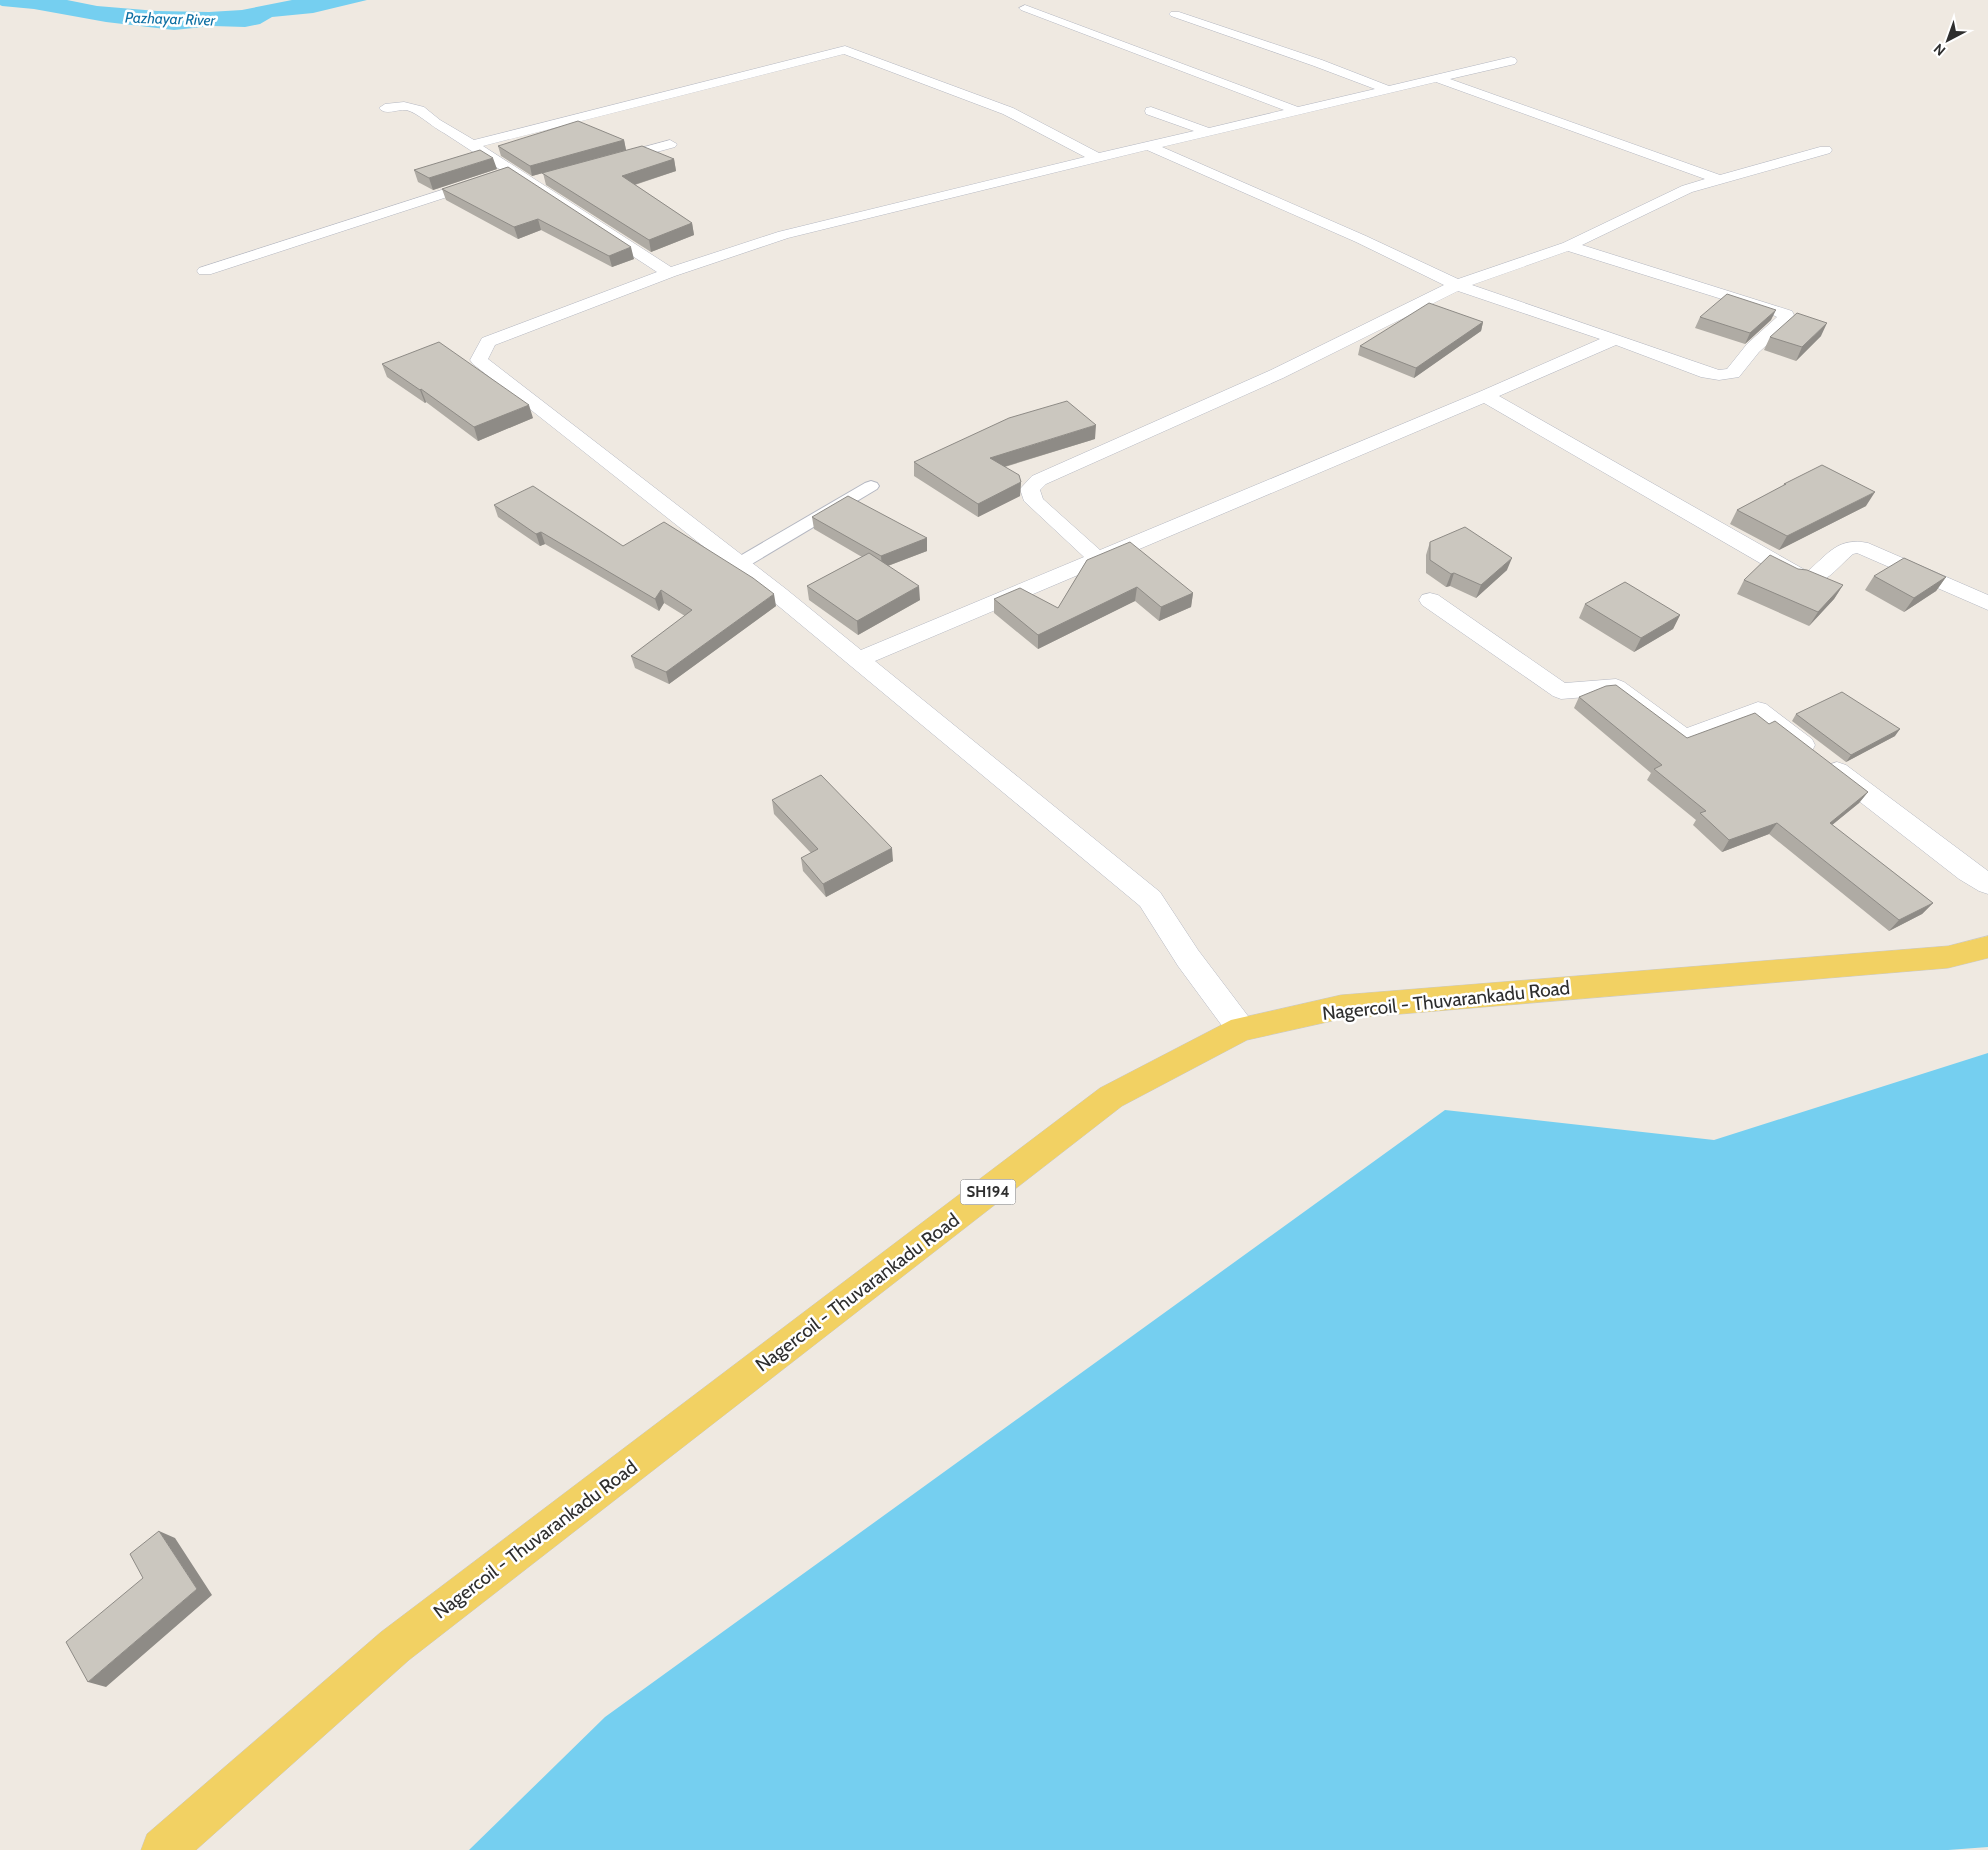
<svg xmlns="http://www.w3.org/2000/svg" width="1988" height="1850" font-family="Cabin,sans-serif">
<style>
.water{fill:#75cff0}
.lines{fill:none;stroke-linecap:round;stroke-linejoin:round}
.service-casing{stroke:#b4b7c1;stroke-width:2}
.minor-casing{stroke:#b4b7c1;stroke-width:1}
.primary-casing{stroke:#c9c9c9;stroke-width:1}
.service{fill:#fff;fill-rule:evenodd}
.minor{fill:#fff;fill-rule:evenodd}
.primary{fill:#f2d163;fill-rule:evenodd}
.wall{fill:#afaba4}
.shaded-wall{fill:#8e8b86}
.building{fill:#cbc7bf;stroke:#8e8b86}
.labels{text-anchor:middle;stroke-width:5;stroke-linejoin:round;paint-order:stroke}
.far-water-label{font-size:15px;font-style:italic;fill:#0d6fa3;stroke:#fff}
.shield{fill:#fff;stroke:#6d6d6d;stroke-width:1}
.shield-label{font-size:15px;font-weight:bold;fill:#2e2e2e}
.near-street-label{font-size:19px;fill:#2e2e2e;stroke:#fff}
</style>
<rect width="100%" height="100%" fill="#efe9e1"/>
<!-- water -->
<path class="water" d="M0,0H67L97,6L157,11L209,12L242,10L292,0H367L313,13L272,17L260,24L245,27L213,26L174,30L106,22L34,9L2,6L0,5Z
M1988,1053V1847L1948,1850H469L605,1717L1445,1110L1714,1140Z"/>
<g class="lines">
<!-- service casing -->
<g class="service-casing">
<path id="service" d="M871,481L877,483L879,486L877,489L745,568L739,569L733,568L730,564L733,560L865,483Z"/>
</g>
<!-- minor casing -->
<g class="minor-casing">
<path id="minor" d="M1025,5L1298,107L1375,89L1314,66L1171,16L1169,14L1171,12H1179L1322,60L1389,86L1511,57L1515,58L1517,61L1515,64L1450,79L1720,175L1820,147H1830L1832,150L1830,153L1692,192L1582,245L1792,311L1794,315L1790,324L1759,352L1739,377L1719,380L1701,377L1616,345L1499,396L1805,570L1808,571C1829,553 1838,537 1868,543L1988,595V610L1857,553L1853,554C1829,575 1825,589 1791,581L1484,403L875,661L1160,892L1198,950L1251,1020L1256,1029L1251,1038L1241,1041L1231,1038L1178,966L1140,906L770,599L473,364L470,360L482,338L657,272L444,133C432,127 417,112 406,110C397,109 385,116 379,108L385,104L404,102L424,107L440,120L474,140L845,46L1013,108L1099,153L1194,131L1146,114L1145,111L1146,108L1151,107L1209,128L1284,110L1021,10L1019,8ZM844,54L1003,114L1085,157L778,232L671,267L483,146ZM1436,82L1705,179L1682,186L1563,243L1458,279L1366,236L1162,147ZM1147,150L1356,242L1444,285L1271,370L1032,476L1020,489L1024,501L1084,557L861,650L786,589L488,359L495,345L675,276L788,238ZM1568,251L1773,315L1777,317L1747,344L1727,369L1719,370L1472,285ZM1458,291L1600,339L1479,392L1100,550L1043,499L1040,490L1046,484L1283,378Z
M670,140L677,144L675,147L616,163L609,159L611,156Z
M479,178L484,179L486,182L484,185L211,274H199L197,271L199,268Z
M1430,593L1438,595L1565,683L1616,679L1624,682L1687,728L1758,702L1766,704L1812,739L1815,745L1812,751C1791,757 1771,732 1755,720L1684,746L1675,744L1611,695L1561,699L1553,696L1422,605L1419,600L1422,595Z
M1837,762L1846,765L1988,871V894L1979,891L1959,879L1828,777L1825,771L1828,765Z"/>
</g>
<!-- primary casing -->
<g class="primary-casing">
<path id="primary" d="M1988,936V958L1948,968L1341,1019L1247,1040L1122,1106L409,1660L196,1850H141L147,1834L381,1632L1100,1088L1231,1020L1341,995L1948,946Z"/>
</g>
<!-- service -->
<use href="#service" class="service"/>
<!-- minor -->
<use href="#minor" class="minor"/>
<!-- primary -->
<use href="#primary" class="primary"/>
</g>
<!-- wall -->
<path class="wall" d="M624,140L626,150L674,159L676,171L635,185L692,223L694,235L651,252L546,185L543,173L532,176L501,156L498,146Z
M508,167L634,259L612,267L541,230L518,239L446,200L442,189Z
M497,169L433,190L418,182L414,170Z
M1700,317L1771,320L1745,344L1695,328Z
M1483,322L1481,331L1414,378L1358,355L1360,346Z
M1821,336L1796,361L1764,350L1770,337Z
M382,364L533,418L478,441L426,402L425,403L387,377Z
M1095,439L1005,467L1021,482L1020,496L978,517L914,476V462Z
M1784,484L1866,506L1779,550L1730,524L1737,510L1783,486Z
M494,505L623,546L776,606L669,684L635,668L631,656L685,616L664,603L659,611L545,544L540,546L498,517Z
M812,517L927,538V551L888,566L920,600L858,635L809,600L807,586L862,557L814,529Z
M1430,542L1507,570L1476,598L1450,586L1446,587L1426,573V555Z
M1087,560L1193,593L1191,607L1159,621L1135,601L1038,649L994,613V599L1058,608Z
M1798,569L1843,585L1834,599L1809,626L1737,594L1744,580Z
M1874,576L1946,577L1936,591L1904,612L1865,590Z
M1585,604L1680,615L1673,629L1634,652L1579,618Z
M1579,697L1687,738L1769,724L1868,792L1859,803L1832,825L1933,903L1922,914L1889,931L1769,834L1722,852L1693,825L1696,820L1647,780L1651,773L1574,708Z
M1796,714L1895,736L1846,762L1792,721Z
M772,800L893,861L826,897L803,871L801,858L811,853L774,814Z"/>
<!-- shaded-wall -->
<path class="shaded-wall" d="M624,140L626,150L532,176L530,166Z
M493,158L497,169L433,190L429,178Z
M674,159L676,171L624,188L622,176Z
M538,219L541,230L518,239L514,227Z
M692,223L694,235L651,252L649,240Z
M631,247L634,259L612,267L609,256Z
M1776,310L1771,320L1745,344L1750,333Z
M1483,322L1481,331L1414,378L1416,368Z
M1827,323L1821,336L1796,361L1802,347Z
M421,389L426,402L425,403L420,390Z
M529,405L533,418L478,441L474,427Z
M1096,425L1095,439L990,471V458Z
M1021,482L1020,496L978,517V504Z
M1875,492L1866,506L1779,550L1787,536Z
M541,532L545,544L540,546L536,534Z
M927,538V551L882,568L881,556Z
M1512,558L1507,570L1476,598L1481,585Z
M1454,573L1450,586L1446,587L1451,574Z
M1946,577L1936,591L1904,612L1914,598Z
M1843,585L1834,599L1809,626L1818,612Z
M919,586L920,600L858,635L857,621Z
M1137,587L1135,601L1038,649V635Z
M661,590L664,603L659,611L655,599Z
M1193,593L1191,607L1159,621L1161,607Z
M774,594L776,606L669,684L666,672Z
M1680,615L1673,629L1634,652L1641,638Z
M1900,729L1895,736L1846,762L1851,755Z
M1868,792L1859,803L1821,834L1830,823Z
M1777,823L1769,834L1722,852L1729,840Z
M892,848L893,861L826,897L823,884Z
M1933,903L1922,914L1889,931L1899,920Z
M159,1531L175,1538L212,1595L106,1687L88,1682L197,1589Z"/>
<!-- building -->
<path class="building" d="M578,121L624,140L530,166L498,146Z
M642,146L674,159L622,176L692,223L649,240L542,173Z
M480,150L493,158L429,178L414,170Z
M508,167L631,247L609,256L538,219L514,227L442,189Z
M1727,294L1776,310L1750,333L1700,317Z
M1429,303L1483,322L1416,368L1360,346Z
M1797,313L1827,323L1802,347L1770,337Z
M439,342L529,405L474,427L421,389L420,390L382,364Z
M1067,401L1096,425L990,458L1019,475L1021,482L978,504L914,462L1009,418Z
M1822,465L1875,492L1787,536L1737,510L1786,484H1784Z
M533,486L623,546L664,522L753,578L774,594L666,672L631,656L692,610L661,590L655,599L541,532L536,534L494,505Z
M848,496L927,538L881,556L812,517Z
M1465,527L1512,558L1481,585L1454,573L1451,574L1430,560V542Z
M1130,542L1193,593L1161,607L1137,587L1038,635L994,599L1020,588L1058,608L1087,560Z
M869,553L919,586L857,621L807,586Z
M1770,555L1798,569L1807,570L1843,585L1818,612L1744,580Z
M1904,558L1946,577L1914,598L1874,576Z
M1625,582L1680,615L1641,638L1585,604Z
M1616,685L1687,738L1755,713L1769,724L1775,721L1868,792L1830,823L1933,903L1899,920L1777,823L1729,840L1700,813L1706,811L1654,769L1662,765L1579,697L1606,686Z
M1842,692L1900,729L1851,755L1796,714Z
M821,775L892,848L823,884L801,858L818,849L772,800Z
M159,1531L197,1589L88,1682L66,1642L143,1578L130,1554Z"/>
<g class="labels">
<!-- far-water labels -->
<g class="far-water-label">
<text transform="translate(170 19) rotate(2)" y="5">Pazhayar River</text>
</g>
<!-- shield labels -->
<rect class="shield" x="960.5" y="1179.5" width="55" height="25" rx="4"/>
<g class="shield-label">
<text x="988" y="1197">SH194</text>
</g>
<!-- near-street labels -->
<g class="near-street-label">
<text transform="translate(1446 1000) rotate(-6)" y="7">Nagercoil - Thuvarankadu Road</text>
<text transform="translate(857 1292) rotate(-37)" y="7">Nagercoil - Thuvarankadu Road</text>
<text transform="translate(535 1539) rotate(-37)" y="7">Nagercoil - Thuvarankadu Road</text>
</g>
</g>
<!-- north arrow -->
<g transform="translate(1948 40) rotate(221)" stroke="#ffffff" stroke-width="4" paint-order="stroke">
<path d="M0-4L9 19L0 12L-9 19Z" fill="#2e2e2e"/>
<text y="-8" font-size="14" font-weight="bold" text-anchor="middle" fill="#2e2e2e">N</text>
</g>
</svg>
